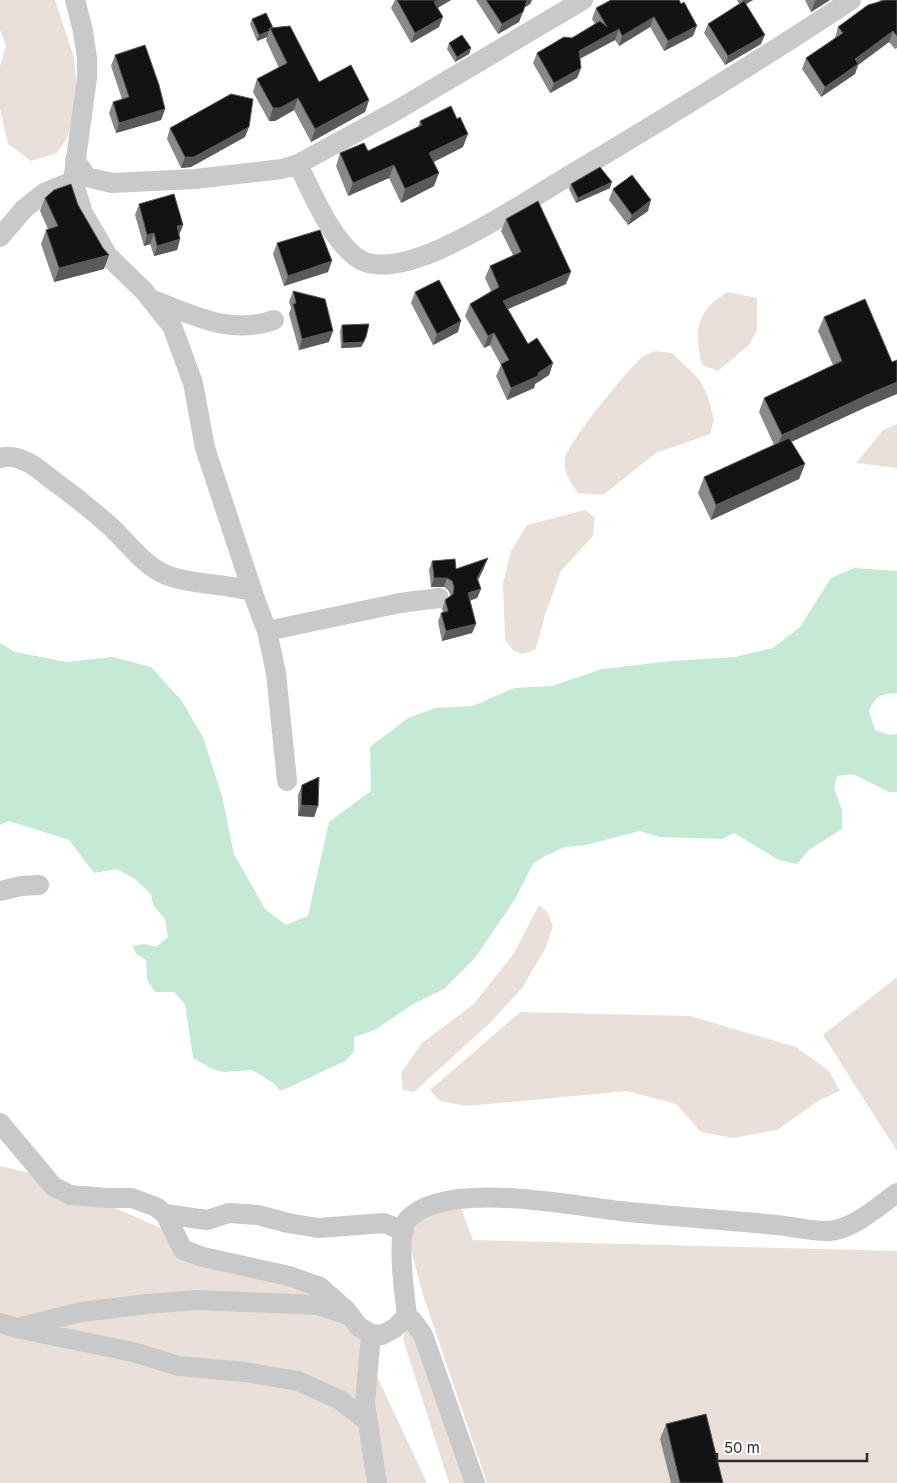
<svg xmlns="http://www.w3.org/2000/svg" width="897" height="1483" font-family="Inter,sans-serif">
<style>
.green{fill:#e9e1d9}
.water{fill:#c6e9d5}
.lines{fill:none;stroke-linecap:round;stroke-linejoin:round}
.street{stroke:#c9c9c9;stroke-width:20}
.wall{fill:#898989}
.shaded-wall{fill:#5a5a5a}
.building{fill:#131313;stroke:#5a5a5a}
</style>
<rect width="100%" height="100%" fill="#fff"/>
<!-- green -->
<path class="green" d="M0,0H55L74,57L78,100L68,136L57,153L31,161L8,144L0,109V66L6,46L0,30Z
M728,292L757,298V330L749,345L718,371L702,365C694,331 695,311 728,292Z
M655,351L672,353L699,379L708,396L714,420L710,434L656,453L603,495L578,493C571,483 562,471 565,458C568,443 627,370 641,358C645,355 650,353 655,351Z
M897,424V468L856,463L883,430Z
M585,510L595,518L593,536L561,571L545,615L540,635L535,650L522,654L514,651L505,640L503,583L511,551L527,525Z
M539,905L548,913L553,926L545,949L522,988L490,1023L414,1092L403,1090L401,1073L422,1043L474,1004L514,953Z
M897,977V1151L823,1035Z
M520,1012L690,1016L796,1047L829,1071L840,1091L820,1100L777,1130L733,1138L701,1132L676,1104L627,1091L467,1106L440,1101L430,1090Z
M0,1166L43,1176L346,1310L427,1483H0Z
M460,1205L473,1240L897,1251V1483H487L423,1295L410,1246L416,1220Z
M415,1327L470,1483H449L403,1339L406,1329Z"/>
<!-- water -->
<path class="water" d="M854,568L897,571V693C881,694 876,695 869,711L875,730L889,735L897,734V792H889L853,774L837,776L834,788L842,810V829L809,850L797,864L779,860L734,833L722,839L693,838L659,837L640,831L586,845L565,847L545,856L533,864L515,899L475,958L444,989L413,1004L375,1030L354,1037V1052L345,1061L281,1091L272,1082L252,1070L224,1072L212,1069L193,1058L185,1004L174,992H155L147,979L146,960L136,954L133,946L144,944L156,947L168,937L165,919L153,905L151,894L135,879L116,869L94,873L69,840L9,821L0,825V643L15,652L67,662L113,657L151,667L181,700L203,737L222,796L234,854L265,909L286,925L308,916L329,822L371,791L370,747L408,718L435,708L473,706L514,688L552,686L602,669L672,661L735,657L773,648L800,627L831,578Z"/>
<g class="lines">
<!-- street -->
<path class="street" d="M75,0L83,31L87,58V78L73,181L83,213L108,256L144,291L172,326L193,383L205,448L256,602L267,631L276,673L287,781
M75,160L87,177L112,183L195,179L282,169L298,164L394,112L583,0
M298,164C311,191 336,251 365,262C389,271 429,255 451,244C496,223 539,193 582,168C672,114 763,59 851,0
M0,237L24,209L44,193L73,181
M150,299C192,314 229,336 274,320
M0,458C9,455 21,459 29,463C37,467 44,474 51,479C72,494 92,510 111,527C128,543 142,563 162,573C183,584 227,584 252,591
M267,631L400,603L439,598
M0,891L21,886L39,885
M0,1123L53,1186L70,1195L107,1198H132L156,1207L165,1214L183,1250L203,1257L289,1276L320,1287L346,1310L359,1327L371,1334L382,1335L395,1328L407,1316
M165,1214L207,1220L229,1213L258,1215L288,1223L318,1228L384,1223L404,1231
M0,1323L16,1328L133,1352L179,1366L245,1372L298,1381L340,1400L368,1422
M21,1327L81,1312L147,1304L197,1300L318,1305L345,1314
M371,1334L365,1403L377,1483
M475,1483L423,1335L413,1321L407,1316C405,1296 395,1234 408,1219C447,1178 577,1207 629,1212C678,1217 727,1220 776,1225C790,1226 815,1232 829,1231C854,1229 877,1207 897,1193"/>
</g>
<!-- wall -->
<path class="wall" d="M395,0H451L438,8L439,27L411,43L391,8Z
M476,0H532L530,4L524,7L519,22L498,34Z
M679,0L693,36L664,51L650,27L619,46L615,40L580,59L581,68L577,78L550,93L533,63L537,53L572,38L595,24L592,19L596,8Z
M737,0H753L746,4L761,44L725,65L704,33L708,24L739,4Z
M805,0H830L811,12Z
M880,0H897V48L895,49L889,42L858,65L855,74L821,97L802,69L806,58L835,38L838,27L879,2Z
M252,19L273,28L319,82L369,100L365,112L311,142L294,110L275,121H269L253,92L257,79L279,68L266,40L267,37L257,41L250,24Z
M449,43L471,48L469,54L455,62L447,49Z
M115,55L165,109L161,120L116,133L109,113L113,102L122,99L111,66Z
M420,121L463,147L434,162V186L401,203L389,178L348,196L336,166L340,153L368,151L418,127Z
M170,128L245,137L191,167L181,168L167,139Z
M571,184L610,188L576,203L569,189Z
M613,189L648,211L628,225L609,200Z
M45,198L78,205L104,269L54,282L41,244L46,230L48,229L40,211Z
M139,204L183,225L179,235L180,239L177,250L154,256L150,244L144,246L135,215Z
M506,219L566,284L508,309L528,344L553,363L549,375L535,384L534,388L507,400L496,376L501,365L490,345L484,348L465,316L470,304L491,291L485,278L490,266L513,255L501,231Z
M277,243L328,272L284,286L273,254Z
M293,291L329,342L299,350L289,314L291,308L289,302Z
M415,292L458,332L433,345L411,303Z
M824,317L864,408L791,442L805,464L799,479L711,520L698,493L704,477L774,445L759,412L764,398L833,365L818,331Z
M342,325L366,337L364,342L361,347L341,348L340,331Z
M432,561L456,569L484,568L478,580L481,589L477,598L470,601L476,624L472,633L442,641L438,622L441,613H443L442,609L445,600L451,596L448,590L444,587H431L429,570Z
M302,785L318,806L314,817L298,816V795Z
M666,1424L723,1483H671L660,1439Z"/>
<!-- shaded-wall -->
<path class="shaded-wall" d="M437,0H451L430,12L434,2Z
M526,0H532L530,4L524,8Z
M743,0H753L741,7Z
M817,0H830L811,12L815,1Z
M523,12L519,22L498,34L502,24Z
M443,17L439,27L411,43L415,33Z
M654,17L650,27L619,46L622,36Z
M697,26L693,36L664,51L668,41Z
M619,29L615,40L575,61L579,51Z
M269,31L267,37L257,41L259,35Z
M893,31L889,42L858,65L855,74L821,97L825,87L855,59Z
M765,35L761,44L725,65L728,56Z
M471,48L469,54L455,62L457,57Z
M581,68L577,78L550,93L554,83Z
M298,98L294,110L275,121H269L273,108Z
M369,100L365,112L311,142L315,129Z
M165,109L161,120L116,133L119,123Z
M249,127L245,137L191,167L181,168L185,157Z
M468,134L463,147L425,166L429,153Z
M394,165L389,178L348,196L353,183Z
M439,173L434,186L401,203L405,189Z
M612,182L610,188L576,203L578,198Z
M651,200L648,211L628,225L632,215Z
M183,225L179,235L177,226Z
M154,233L150,244L144,246L147,235Z
M180,239L177,250L154,256L157,246Z
M109,255L104,269L54,282L59,268Z
M332,261L328,272L284,286L288,276Z
M571,272L566,284L499,313L503,301Z
M461,321L458,332L433,345L437,334Z
M333,331L329,342L299,350L302,339Z
M494,333L490,345L484,348L488,336Z
M366,337L364,342L361,347L341,348L343,343Z
M553,363L549,375L535,384L534,388L507,400L511,388Z
M897,382V394L864,408L776,449L782,435L869,394Z
M805,464L799,479L711,520L716,505Z
M488,558L484,568L474,588L477,578Z
M434,578H447L444,587H431Z
M481,589L477,598L464,602L468,593Z
M476,624L472,633L442,641L446,631Z
M301,805L318,806L314,817L298,816Z"/>
<!-- building -->
<path class="building" d="M397,0H437L434,2L443,17L415,33Z
M486,0H527L523,12L502,24Z
M611,0H679L681,4L684,2L697,26L668,41L654,17L622,36L619,29L579,51L581,68L554,83L537,53L564,37L572,38L600,21L607,27L596,8Z
M885,0H897V36L893,31L855,59L858,64L825,87L806,58L843,33L838,27L868,5Z
M744,1L765,35L728,56L708,24Z
M266,13L273,28H270L269,31L259,35L252,19Z
M290,26L319,82L351,65L369,100L315,129L298,98L280,108H273L257,79L287,63L270,28Z
M462,35L471,48L457,57L449,43Z
M145,45L159,85L165,109L119,123L113,102L129,97L115,55Z
M231,94L253,99L249,127L194,157H185L170,128Z
M451,106L457,119L460,117L468,134L429,153L439,173L405,189L394,165L353,183L340,153L364,143L368,151L422,125L420,121Z
M600,167L612,182L578,198L571,184Z
M632,175L651,200L632,215L613,189Z
M71,184L78,205L103,248L109,255L59,268L46,230L58,226L45,198L54,190Z
M174,194L183,225L177,226L180,239L157,246L154,233L147,235L139,204Z
M538,201L571,272L503,301L528,344L537,338L553,363L538,373V376L511,388L501,364L509,360L494,333L488,336L470,304L499,287L490,266L521,252L506,219Z
M320,230L332,261L288,276L277,243Z
M439,280L461,321L437,334L415,292Z
M293,291L325,299L333,331L302,339L293,304L296,303Z
M865,299L892,362L897,360V382L869,394L782,435L764,398L842,361L824,317Z
M369,324L366,337L363,342L343,343L342,325Z
M789,438L805,464L716,505L704,477Z
M488,558L477,578L481,589L468,593L476,624L446,631L441,613L448,611L445,600L453,594L454,587L452,581L447,578H434L432,561L455,559L456,569Z
M319,777L318,806L301,805L302,785Z
M706,1414L723,1483H680L666,1424Z"/>
<!-- scale -->
<path d="M717 1453v8h150v-8" fill="none" stroke="#2c2c2c" stroke-width="2.5"/>
<text x="724" y="1453" font-size="15" fill="#2c2c2c" stroke="#ffffff" stroke-width="4" paint-order="stroke">50 m</text>
</svg>
